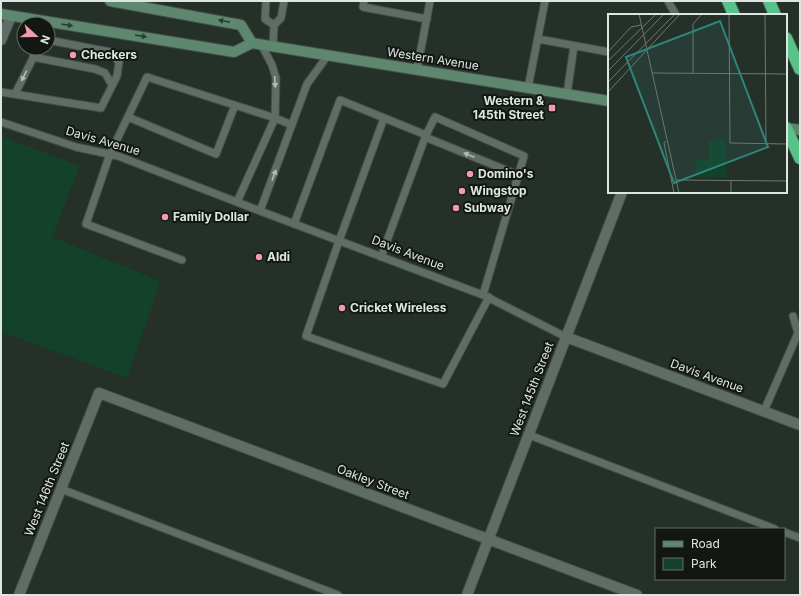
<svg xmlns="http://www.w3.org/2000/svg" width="801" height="596" font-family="Inter,sans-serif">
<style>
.green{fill:#134129}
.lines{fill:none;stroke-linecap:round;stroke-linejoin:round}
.lane-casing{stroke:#434e47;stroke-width:9}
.street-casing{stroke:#434e47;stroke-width:12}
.secondary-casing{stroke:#434e47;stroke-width:12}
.highway-casing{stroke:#434e47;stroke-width:14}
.lane{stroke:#606d65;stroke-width:7}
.street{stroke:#606d65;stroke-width:10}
.secondary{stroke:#5e8770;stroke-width:10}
.highway{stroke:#58c388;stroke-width:12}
.oneway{fill:#2d3e34}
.oneway2{fill:#b2bcb6}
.poi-dot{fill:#f39aac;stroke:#121713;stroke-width:1.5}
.labels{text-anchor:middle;stroke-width:4;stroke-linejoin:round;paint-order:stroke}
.poi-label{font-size:12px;font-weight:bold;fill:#dee6e1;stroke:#121713;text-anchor:start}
.street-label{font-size:12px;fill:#dee6e1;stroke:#121713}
.inset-road{fill:none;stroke:#6f7973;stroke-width:1}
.view{fill:#2e877f;fill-opacity:0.15;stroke:#2e877f;stroke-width:2}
.inset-edge{fill:none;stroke:#dee6e1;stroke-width:2}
</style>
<rect width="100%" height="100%" fill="#253029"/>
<!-- green -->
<path class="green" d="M1,136L80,166L52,237L160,281L154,301L127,378L1,332Z"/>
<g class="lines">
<!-- lane casing -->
<g class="lane-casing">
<path id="lane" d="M266,1L265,19L274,25
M364,1L363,7L427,19
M668,1L676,15
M538,39L609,52
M273,47L274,25L281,18L284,1
M33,57L95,69L105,73L112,85
M417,70L430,1
M528,88L545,1
M1,92L101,108L117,76L119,62L110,52L48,40
M15,94L38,48
M567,94L574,46
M128,117L216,154L235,105
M384,118L339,241L306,336L443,384L489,297
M1,122L76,147L118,156L260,211L483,295L566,337
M425,137L518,175
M237,202L275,118L276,78L272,65L262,46
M260,211L307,84L328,55
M294,224L340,100L426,135L435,117L524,156L483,295
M381,257L426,135
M182,260L86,224L110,154L147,77L275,118L292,125
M764,411L798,333L793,316
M529,435L775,529
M61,489L338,595
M784,532L800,538"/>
</g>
<!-- street casing -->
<g class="street-casing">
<path id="street" d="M1,40L11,16
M566,337L800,425
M19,595L99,393L637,595
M467,595L622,192"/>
</g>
<!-- secondary casing -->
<g class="secondary-casing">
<path id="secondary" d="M110,1L241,25L252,43
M1,14L234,52L252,43L609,101
M786,128L800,130"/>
</g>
<!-- highway casing -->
<g class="highway-casing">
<path id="highway" d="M728,1L734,15
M769,1L775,15
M786,38L800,69
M786,128L800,158"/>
</g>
<!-- lane -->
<use href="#lane" class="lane"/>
<!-- street -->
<use href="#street" class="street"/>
<!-- secondary -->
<use href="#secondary" class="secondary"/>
<!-- highway -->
<use href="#highway" class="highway"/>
</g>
<!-- one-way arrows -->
<defs><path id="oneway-solid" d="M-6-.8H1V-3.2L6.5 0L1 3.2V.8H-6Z"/></defs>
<g class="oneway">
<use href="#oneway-solid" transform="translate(224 21) rotate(-169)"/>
<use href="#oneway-solid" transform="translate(67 25) rotate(9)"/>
<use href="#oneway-solid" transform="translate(141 36) rotate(9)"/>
</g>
<g class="oneway2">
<use href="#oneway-solid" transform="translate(24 76) rotate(116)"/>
<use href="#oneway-solid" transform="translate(275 82) rotate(87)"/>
<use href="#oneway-solid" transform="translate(469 155) rotate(-158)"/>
<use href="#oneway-solid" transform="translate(274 175) rotate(-70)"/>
</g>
<!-- markers -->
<g class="poi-dot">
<circle cx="73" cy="55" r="4"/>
<rect x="548" y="104" width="8" height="8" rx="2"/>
<circle cx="470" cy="174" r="4"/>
<circle cx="462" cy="191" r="4"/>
<circle cx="456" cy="208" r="4"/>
<circle cx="165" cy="217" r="4"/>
<circle cx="259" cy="257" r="4"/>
<circle cx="342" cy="308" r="4"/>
</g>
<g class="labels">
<!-- poi labels -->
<g class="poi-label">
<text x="81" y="59">Checkers</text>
<text x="544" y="105" text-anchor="end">Western &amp;<tspan x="544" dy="14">145th Street</tspan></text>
<text x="478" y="178">Domino's</text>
<text x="470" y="195">Wingstop</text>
<text x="464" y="212">Subway</text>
<text x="173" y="221">Family Dollar</text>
<text x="267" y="261">Aldi</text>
<text x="350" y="312">Cricket Wireless</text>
</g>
<!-- street labels -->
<g class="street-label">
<text transform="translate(433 59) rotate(9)" y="4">Western Avenue</text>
<text transform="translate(103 141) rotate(16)" y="4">Davis Avenue</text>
<text transform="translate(408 253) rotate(21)" y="4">Davis Avenue</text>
<text transform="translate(707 376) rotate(20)" y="4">Davis Avenue</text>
<text transform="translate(532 389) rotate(-69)" y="4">West 145th Street</text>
<text transform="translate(373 482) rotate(21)" y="4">Oakley Street</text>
<text transform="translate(47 489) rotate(-68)" y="4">West 146th Street</text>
</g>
</g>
<!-- overview -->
<g transform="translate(608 14)">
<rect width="179" height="179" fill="#253029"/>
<path d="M118,126L119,163H88V146H101V127Z" fill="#134129"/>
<path class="inset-road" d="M31,0L71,179M121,0L122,129L179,130M157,0L158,130M0,38L23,13L33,11M0,47L48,0M0,57L56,0M44,59L179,60M85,59V10L94,0M0,68L67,0M0,78L72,0M58,127L56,129L66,179M68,166L179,167M123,179V166"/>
<path class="view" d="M112,7L160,133L66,169L18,43Z"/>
<rect width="179" height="179" class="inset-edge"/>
</g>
<!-- border -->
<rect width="801" height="596" fill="none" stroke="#dee6e1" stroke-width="4"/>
<!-- legend -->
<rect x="655" y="528" width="130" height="52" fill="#121713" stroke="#646a65"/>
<rect x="663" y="541" width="20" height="6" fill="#5e8770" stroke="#646a65"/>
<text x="691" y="548" font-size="12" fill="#dee6e1">Road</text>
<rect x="663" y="558" width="20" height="12" fill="#134129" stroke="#646a65"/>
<text x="691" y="568" font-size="12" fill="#dee6e1">Park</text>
<!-- north arrow -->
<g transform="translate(36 36) rotate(111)"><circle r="19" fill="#121713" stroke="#646a65"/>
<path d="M0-3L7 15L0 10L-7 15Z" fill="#f39aac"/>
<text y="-6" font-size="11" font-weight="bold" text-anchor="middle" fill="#dee6e1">N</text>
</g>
</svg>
